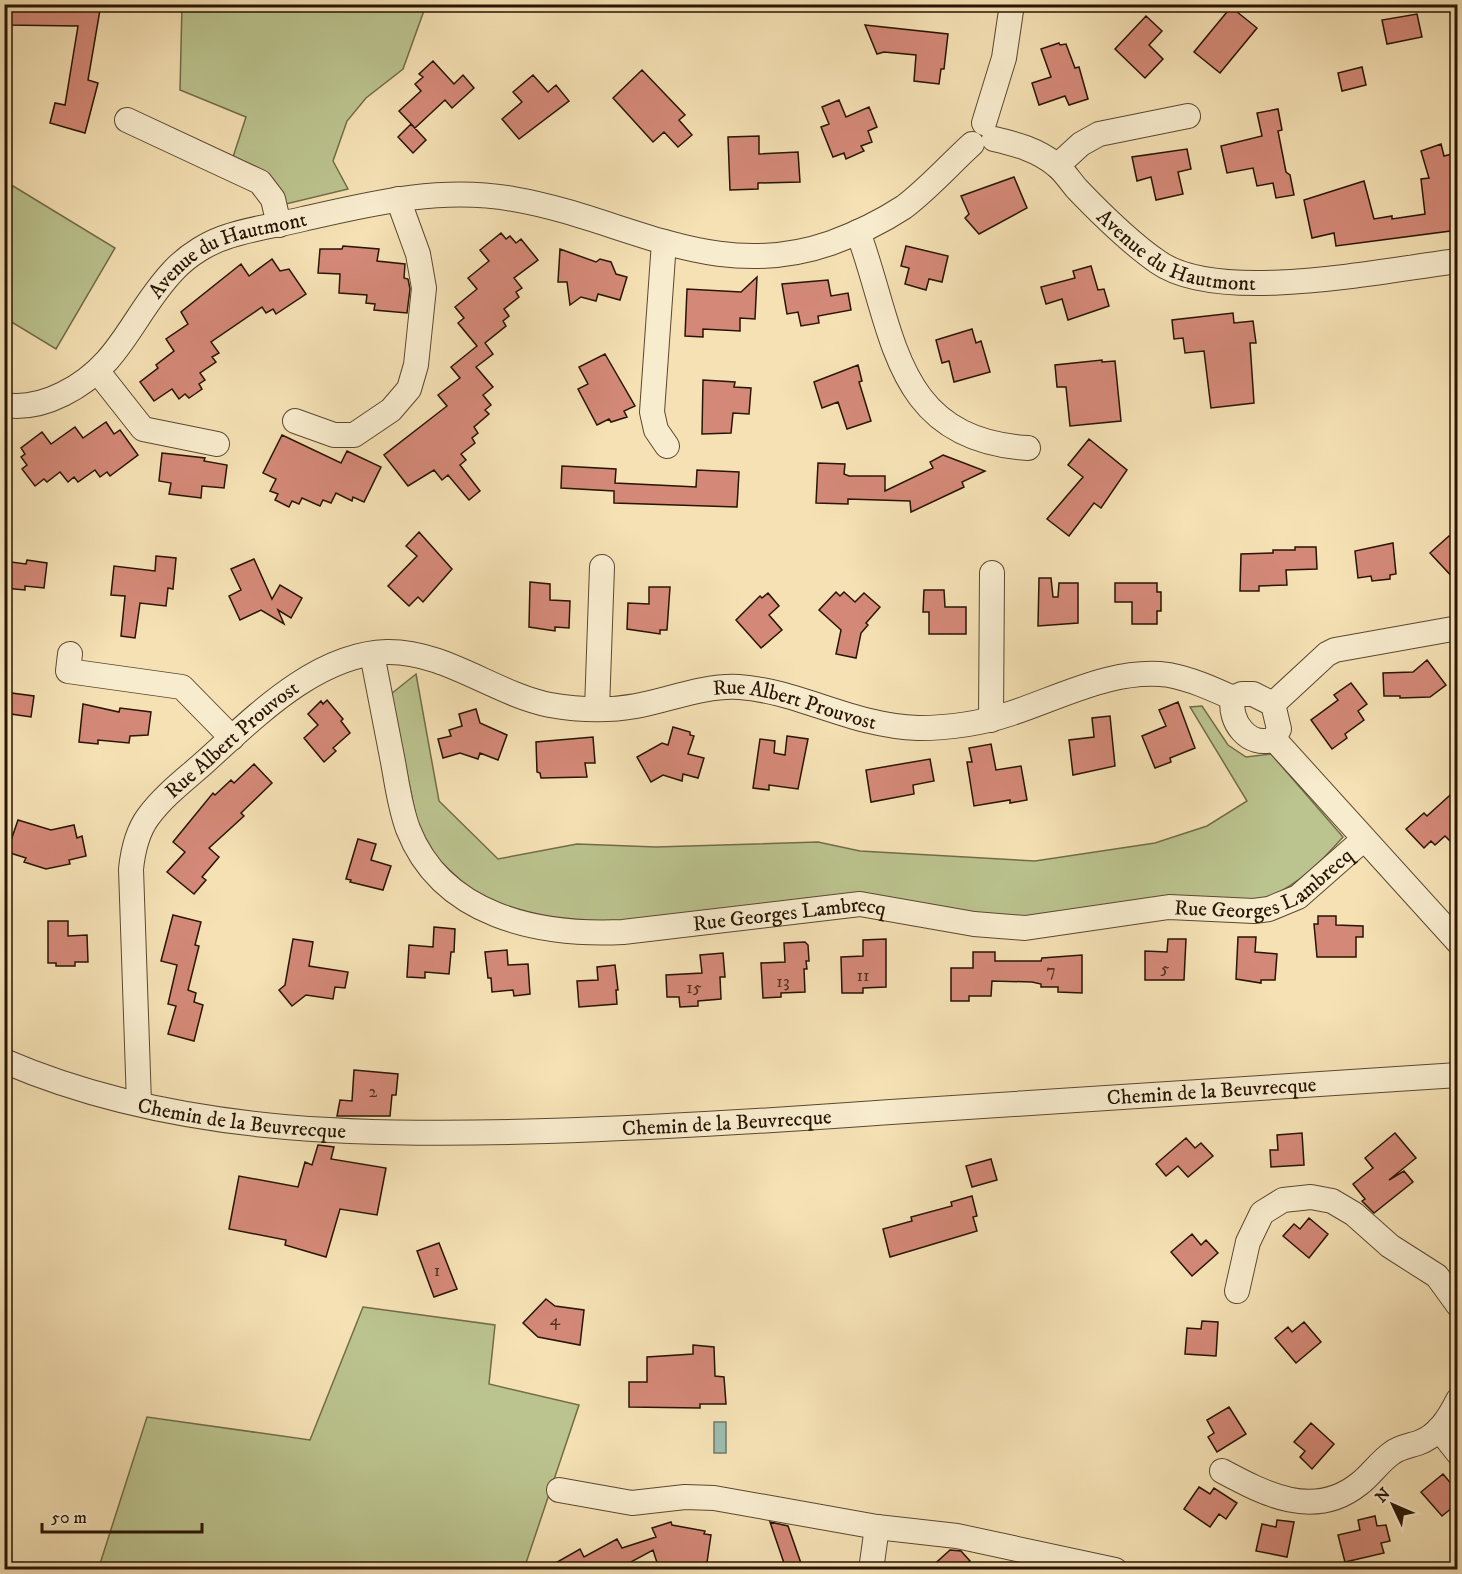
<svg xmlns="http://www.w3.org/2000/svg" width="1462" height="1574" font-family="'IM FELL DW Pica',serif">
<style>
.green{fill:#bbc38e;stroke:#726c48;stroke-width:1.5}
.water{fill:#9cbdaf;stroke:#6e7a6a;stroke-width:1.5}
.building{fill:#d48978;stroke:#281503;stroke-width:1.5}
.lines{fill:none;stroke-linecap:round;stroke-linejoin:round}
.minor-casing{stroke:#5b482f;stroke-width:26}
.minor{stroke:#f8ecce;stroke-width:24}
.labels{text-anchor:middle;stroke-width:4.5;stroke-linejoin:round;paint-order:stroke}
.number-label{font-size:18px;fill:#533220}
.street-label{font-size:21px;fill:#281503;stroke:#f8ecce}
</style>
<rect width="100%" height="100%" fill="#f5e1b4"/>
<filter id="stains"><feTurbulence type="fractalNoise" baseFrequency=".00333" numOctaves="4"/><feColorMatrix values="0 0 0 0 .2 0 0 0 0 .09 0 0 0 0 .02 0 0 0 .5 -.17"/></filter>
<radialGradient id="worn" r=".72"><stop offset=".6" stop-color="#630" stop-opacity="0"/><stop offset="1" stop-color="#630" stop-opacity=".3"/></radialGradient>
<!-- green -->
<path class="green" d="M182,5H426L403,69L366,98L347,121L333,161L348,189L286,204L233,157L246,117L180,90Z
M13,186L115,248L56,349L5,318V200Z
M416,674L439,801L498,859L577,844L656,847L818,842L860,851L1035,861L1155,843L1207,826L1247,801L1190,707L1202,706L1228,745L1246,757L1271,754L1343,837C1320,863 1300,883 1268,898L1008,918L963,912L590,922L525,916L481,899L430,852L417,822L391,694Z
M363,1307L495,1325L489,1384L579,1405L524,1569L98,1570L147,1417L310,1440Z"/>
<!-- water -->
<path class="water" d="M714,1422H726V1453H714Z"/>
<!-- building -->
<path class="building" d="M35,4H69V9L100,10L88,80L98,83L85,133L50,123L55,103L65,105L78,26L5,25V8L35,9Z
M1231,7L1257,28L1220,73L1194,52Z
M1417,14L1422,37L1387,44L1382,20Z
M1146,16L1162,31L1149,45L1163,59L1145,78L1115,49Z
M865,25L948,34L944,69H941L939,84L914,81L916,55L884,52L877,54Z
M1059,43L1060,45L1066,44L1075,68L1079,67L1088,99L1069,105L1065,96L1039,105L1032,83L1051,77L1041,49Z
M433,61L454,84L463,75L474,88L452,108L445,100L415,128L399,111L421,91L415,84L423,77L419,74Z
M1362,67L1366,85L1342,91L1338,73Z
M642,70L685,115L679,120L692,135L678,147L664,132L653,142L613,98Z
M533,75L548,92L556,85L569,101L519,139L502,119L522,102L513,92Z
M839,100L846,117L869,107L877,127L868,131L872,142L861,146L864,151L846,159L844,153L833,157L821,127L829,124L822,107Z
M1278,109L1282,130L1278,131L1286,172L1290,175L1294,195L1276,198L1273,183L1257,186L1253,168L1227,173L1221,146L1262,136L1257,113Z
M411,124L426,140L413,153L398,137Z
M759,136V154L798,152L800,182L758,183V189L730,190L728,137Z
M1441,144L1444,156L1452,154L1458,201V230L1336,246L1334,233L1312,238L1304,200L1364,181L1374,219L1392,216V219L1425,214L1421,179L1429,178L1421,151Z
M1187,149L1191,169L1178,172L1183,194L1156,200L1151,177L1137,181L1132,157Z
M1014,177L1027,208L979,234L965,218L969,214L961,196Z
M501,233L506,239L510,236L516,243L521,239L538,260L514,278L522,288L516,292L519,297L504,309L509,316L503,321L506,326L485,343L493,354L476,367L493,387L483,395L491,405L485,410L489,414L474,427L478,433L472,438L475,443L461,454L466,460L460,465L480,491L469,500L448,475L442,480L434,470L408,486L384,455L447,406L438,395L460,378L451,367L477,346L458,323L464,318L455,307L477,289L468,278L489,261L480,250Z
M343,246L379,249L377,261L405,264L404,278L408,279L410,289L407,313L374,310L375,304L366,303L367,295L339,293L340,274L318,273L320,249H342Z
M906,246L948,256L942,282L929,279L926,290L905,284L909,268L901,266Z
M560,249L596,262L600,259L611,262L616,274L627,277L620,300L598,294L596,301L581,297L570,305L567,282H558Z
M272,259L280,271L289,269L306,294L276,314L273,309L266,313L262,307L211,342L219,353L212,357L216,362L200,373L205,380L199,384L202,389L195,394L189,398L185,394L179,399L172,389L154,401L140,382L158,368L156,365L174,351L166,339L188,324L181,312L241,264L249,276Z
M1091,266L1098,290L1104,289L1109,306L1068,320L1062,299L1046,304L1041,287L1075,278L1073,271Z
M757,277L755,319L740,318V331L703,329V337L685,336L687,289L741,292Z
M828,280L831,296L848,293L851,310L818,316L819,323L801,326L798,312L787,314L782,284Z
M1233,313L1234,323L1253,321L1256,343H1250L1254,403L1211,408L1204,351L1185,353L1183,338L1174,339L1172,320Z
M972,329L976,343L981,341L990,372L954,382L949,361L942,363L936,340Z
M605,354L635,406L624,411L627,417L611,422L609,419L597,425L578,389L588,384L579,367Z
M1102,360V362L1115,361L1121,421L1070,426L1066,387H1057L1055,365Z
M858,365L862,381L859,382L871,421L847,429L838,402L822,408L814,382Z
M703,380L735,382L734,387L751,388L749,414L733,413L731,433L702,434Z
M106,422L114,434L120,430L138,455L110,476L107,472L100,477L95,470L78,482L74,477L68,482L60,472L47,482L44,479L35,486L22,469L27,465L21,457L25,454L21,448L42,432L51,444L75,427L83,438Z
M282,435L341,463L347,451L381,467L364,502L353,497L352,501L336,493L331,503L323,500L320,506L302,498L299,504L292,501L289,507L275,500L278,494L270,491L276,479L263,473Z
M1089,439L1127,470L1101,508L1094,503L1069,536L1047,519L1083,477L1068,465Z
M162,453L205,458L204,461L227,465L224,488L202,486L201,498L169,494L171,483L159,481Z
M943,455L985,471L962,482L964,487L911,512L910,501L848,499V504L816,503L818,463L845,464L844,474L849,476H885V491L933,468L930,462Z
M562,466L616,469L615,483L677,486L696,487L697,470L739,472L737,507L614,503V491L561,488Z
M419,532L452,569L423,602L418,597L409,606L388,586L417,556L406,546Z
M1449,536L1458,544V583L1430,553Z
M1393,543L1396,574L1390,575V579L1372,581L1371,576L1358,578L1355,551Z
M1295,547H1316L1317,569L1286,570L1287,585L1259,586V591H1240L1241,554L1273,553V550H1295Z
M156,556L176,558L173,589L168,588L166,606L140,603L135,638L121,636L125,596L111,595L114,566L155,571Z
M254,559L272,599L280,585L302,598L291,618L278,610L284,624L261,610L240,620L229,596L241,590L231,569Z
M27,560L47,563L44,588L25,586V590L4,588V561L26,564Z
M1039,578H1051L1053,597H1058L1059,583H1078V623L1038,626Z
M530,582L550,584V600L570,601L569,628L555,627V631L529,627Z
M1115,583H1157V592H1161V611H1157V624H1132V602H1115Z
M649,587H670L667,630H660V634L627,629L628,603L649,604Z
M924,590H944L945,607H966V634H929V612H923Z
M836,592L840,596L844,592L855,602L864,593L880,607L866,623L868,625L861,633L856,658L836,654L841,630L819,610Z
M768,593L779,606L769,615L782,630L761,648L736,620L760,596L762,598Z
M1427,660L1446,685L1430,697L1400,698V696H1384L1383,673L1413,672Z
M1351,683L1367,704L1358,711L1364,720L1345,734L1347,738L1332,749L1311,720L1338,700L1334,695Z
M4,692L34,696L31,717L4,713Z
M327,700L343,719L341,721L350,733L333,748L336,751L324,762L304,738L318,725L308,714L321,701L323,704Z
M1178,702L1195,748L1170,758L1171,762L1155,768L1142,736L1166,726L1159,710Z
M83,704L119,712L120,708L151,712L148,735L130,736L129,743L98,740V744L79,742Z
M476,709L480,723L507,735L498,760L480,753L478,759L460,753L443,758L438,739L451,736L449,730L462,726L459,714Z
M1110,716L1115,766L1073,775L1069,740L1094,737L1092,718Z
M673,727L690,732V735L694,736L688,754L704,758L698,778L683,774L682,781L663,775L651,782L637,757L662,743L668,745Z
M787,736L808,739L798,789L769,785V790L753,788L760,739L775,741L774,753L785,755Z
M593,737L595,763H585L587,777L541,778L540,773L537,772L536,742Z
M991,744L996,770L1021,766L1027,800L1010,803V800L974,806L967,762H972L969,748Z
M930,759L934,781L913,785L914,794L871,802L866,770Z
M254,764L272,783L241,813L244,816L209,848L219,857L202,877L206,880L194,894L167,872L185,852L173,842L213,793L215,795L231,780L234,783Z
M1458,788V849L1445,836L1435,845L1431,841L1424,848L1406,829L1424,813L1427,816Z
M18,820L51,830L74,825L77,838L82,836L86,856L69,860L70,864L46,869L24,862L26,858L7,852Z
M358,839L376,844L371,860L391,866L383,890L350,882L351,880L346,879Z
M173,915L201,922L195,945L199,946L188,990L196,993L194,1002L203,1005L194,1041L168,1034L176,1006L168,1004L177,965L161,961Z
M1318,916H1336V925L1363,926V937H1356V957H1317L1314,924H1318Z
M48,921H68V936L87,935L88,962H75V966H56V963H48Z
M434,927L455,929L454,952H451L449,974L425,972V978L407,977L409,945L433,947Z
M1238,937H1256L1255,952L1277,954L1275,980H1261V983L1236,979Z
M293,939L313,942L309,966L348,972L345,988L335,987L333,999L306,995L292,1006L279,990L285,985Z
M886,939V987L863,988V993H842L841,957L863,956V940Z
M1168,939H1186L1184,980H1145V951L1167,952Z
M805,942L808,945L809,961H806L807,969H804L805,992L781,993V997L763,998L761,963L785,962L784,943Z
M507,950L508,965L528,964L530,994L514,996L513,990L492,992L491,978H488L485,952Z
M973,952H995V961H1041L1042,958L1082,955V993L1058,992V987H1041V984L1032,982L992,981L991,996H969V1001H951V968H973Z
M723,953L725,977H720L721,999L698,1001V1006L680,1007L679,997H667L666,975L702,973L700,955Z
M615,965L618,990H616L617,1004L579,1007L577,981L598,980L597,967Z
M354,1070L398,1074L396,1095H392L390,1116H337L340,1100L352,1101Z
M1302,1133L1304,1165L1271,1167L1270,1150H1278L1277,1135Z
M1395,1133L1416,1158L1389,1180L1404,1171L1413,1182L1374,1213L1362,1201L1365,1199L1353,1184L1373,1168L1365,1158Z
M1186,1138L1195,1148L1201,1143L1213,1156L1188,1177L1178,1166L1166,1176L1156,1164Z
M318,1145L334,1147L331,1159L386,1168L377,1215L340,1209L326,1257L285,1245L286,1240L229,1229L239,1176L298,1187L305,1162L312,1165Z
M991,1159L997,1180L972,1187L966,1166Z
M972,1196L977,1216L973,1217L977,1231L890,1257L883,1229L912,1221L911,1217L952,1206L951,1202Z
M1309,1218L1328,1234L1309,1258L1283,1236L1294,1224L1300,1229Z
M1192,1234L1201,1245L1206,1240L1218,1253L1192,1276L1171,1252Z
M439,1243L457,1289L434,1297L417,1251Z
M546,1299L555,1306L584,1310L580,1345L538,1337L523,1323Z
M1202,1321L1218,1322L1216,1356L1185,1354L1187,1328L1201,1329Z
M1304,1322L1321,1342L1296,1363L1275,1338L1288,1327L1292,1332Z
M693,1345L714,1347L715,1376L724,1377L726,1404H700V1408L629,1407V1382H647V1357L693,1354Z
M1229,1407L1246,1434L1217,1452L1208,1437L1214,1433L1207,1420Z
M1311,1423L1334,1444L1312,1469L1300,1457L1305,1451L1294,1442Z
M1443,1474L1458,1492V1503L1442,1516L1421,1492Z
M1199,1487L1210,1494L1214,1488L1237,1503L1226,1519L1219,1514L1210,1527L1184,1509Z
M1375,1516L1377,1526L1386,1525L1390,1541L1381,1543L1384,1553L1345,1562L1338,1535L1360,1530L1358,1520Z
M1277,1520L1294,1522L1287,1557L1256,1551L1262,1524L1276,1527Z
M671,1522L672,1525L705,1531L704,1534L711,1535L706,1569H659L653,1550L618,1569H545L580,1549L584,1557L617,1539L622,1548L656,1537L652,1528Z
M770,1522L788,1526L803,1569H786Z
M950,1550L961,1551L970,1561L961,1569H929Z"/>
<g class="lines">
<!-- minor casing -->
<g class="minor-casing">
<g id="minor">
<path d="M127,120L260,182L273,199L279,225"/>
<path d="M984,123L1004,58L1012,4"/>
<path id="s1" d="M994,139C1016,144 1038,150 1056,165C1064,171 1070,181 1077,189C1101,214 1129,242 1158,262C1219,305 1384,270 1458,261"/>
<path d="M1057,166L1081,144L1099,134L1188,116"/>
<path d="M858,232C895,332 893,440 1028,448"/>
<path d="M664,242L652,412L656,430L667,446"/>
<path d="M98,372L143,429L217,444"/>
<path id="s2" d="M4,405C24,408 45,403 63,394C122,365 132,314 174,270C188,255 209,242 229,236C253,228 279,225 303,219C373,203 442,186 513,199C625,218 713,284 831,243C856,234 881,222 904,207C929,188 949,165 972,144"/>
<path d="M295,421L334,435H354L391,410L409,389L416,365L424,288L418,254L398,199"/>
<path d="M70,654L68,671L182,687L232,738"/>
<path id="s3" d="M372,654C379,690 386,726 393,762C397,784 400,808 408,829C442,916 538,936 623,932L860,904L974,924L1025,928L1169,907L1254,911L1269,909L1298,897L1364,839"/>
<path d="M1242,694H1253L1273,704L1279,729L1274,739C1249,749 1228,721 1233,698Z"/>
<path d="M1273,704L1327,654L1335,650L1458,628"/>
<path d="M597,709L602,567"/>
<path d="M991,720L992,573"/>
<path d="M1274,739L1458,942"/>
<path id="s4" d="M4,1061C173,1134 366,1137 547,1131C648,1128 748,1122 848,1115C1051,1101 1254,1088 1458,1075"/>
<path id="s5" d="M139,1103L131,869C133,850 137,832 148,817C164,795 186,779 206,761C255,717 316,654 387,652C445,651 495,694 550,705C578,710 608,711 636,706C669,700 704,685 739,687C799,691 852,726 918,728C949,728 979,724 1009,714C1059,698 1115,667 1169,675C1191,679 1213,689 1233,698"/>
<path d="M1237,1291L1248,1242L1262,1213L1283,1200L1311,1197L1332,1201L1354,1214L1390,1246L1437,1276L1458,1305"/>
<path d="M1439,1429L1458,1453"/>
<path d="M1222,1471C1265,1494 1314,1520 1359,1484C1371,1475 1380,1461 1392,1453C1400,1447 1409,1446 1418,1443C1438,1436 1449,1418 1458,1400"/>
<path d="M559,1490L632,1503L685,1497L714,1498L877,1527L957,1536L1115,1570"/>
<path d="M871,1570L877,1527"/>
</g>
</g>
<!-- minor -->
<use href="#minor" class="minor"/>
</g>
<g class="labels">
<!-- number labels -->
<g class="number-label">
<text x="1165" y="974">5</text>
<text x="1051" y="976">7</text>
<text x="863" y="981">11</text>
<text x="783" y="987">13</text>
<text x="694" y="993">15</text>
<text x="373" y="1097">2</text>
<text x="437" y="1276">1</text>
<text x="555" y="1325">4</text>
</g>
<!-- street labels -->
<g class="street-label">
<text dy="7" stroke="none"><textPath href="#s1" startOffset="222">Avenue du Hautmont</textPath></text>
<text dy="7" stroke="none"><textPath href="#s2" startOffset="285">Avenue du Hautmont</textPath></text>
<text dy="7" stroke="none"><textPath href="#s5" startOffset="1008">Rue Albert Prouvost</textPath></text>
<text dy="7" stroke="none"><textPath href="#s5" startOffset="404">Rue Albert Prouvost</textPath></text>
<text dy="7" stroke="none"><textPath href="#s3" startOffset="1088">Rue Georges Lambrecq</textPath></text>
<text dy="7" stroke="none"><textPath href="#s3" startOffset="602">Rue Georges Lambrecq</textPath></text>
<text dy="7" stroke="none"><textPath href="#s4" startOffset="1218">Chemin de la Beuvrecque</textPath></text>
<text dy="7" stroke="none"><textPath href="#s4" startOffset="246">Chemin de la Beuvrecque</textPath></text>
<text dy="7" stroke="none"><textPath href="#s4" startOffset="732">Chemin de la Beuvrecque</textPath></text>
</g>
</g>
<!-- margin -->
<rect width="1462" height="1574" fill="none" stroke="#f5e1b4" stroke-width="24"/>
<rect x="6" y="6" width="1450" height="1562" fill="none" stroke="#281503" stroke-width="3"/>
<rect x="12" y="12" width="1438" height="1550" fill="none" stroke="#281503" stroke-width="1.5"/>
<!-- north arrow -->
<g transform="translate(1393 1505) rotate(314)" stroke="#f8ecce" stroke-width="4.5" paint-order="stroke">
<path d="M0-4.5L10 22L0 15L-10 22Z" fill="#281503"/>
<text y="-9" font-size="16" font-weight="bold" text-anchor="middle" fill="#281503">N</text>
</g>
<!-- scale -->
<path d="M42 1523v9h160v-9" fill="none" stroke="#281503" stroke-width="3"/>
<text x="51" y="1523" font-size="18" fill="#281503" stroke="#f8ecce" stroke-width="4.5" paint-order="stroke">50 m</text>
<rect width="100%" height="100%" filter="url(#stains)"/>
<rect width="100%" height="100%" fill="url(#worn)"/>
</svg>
